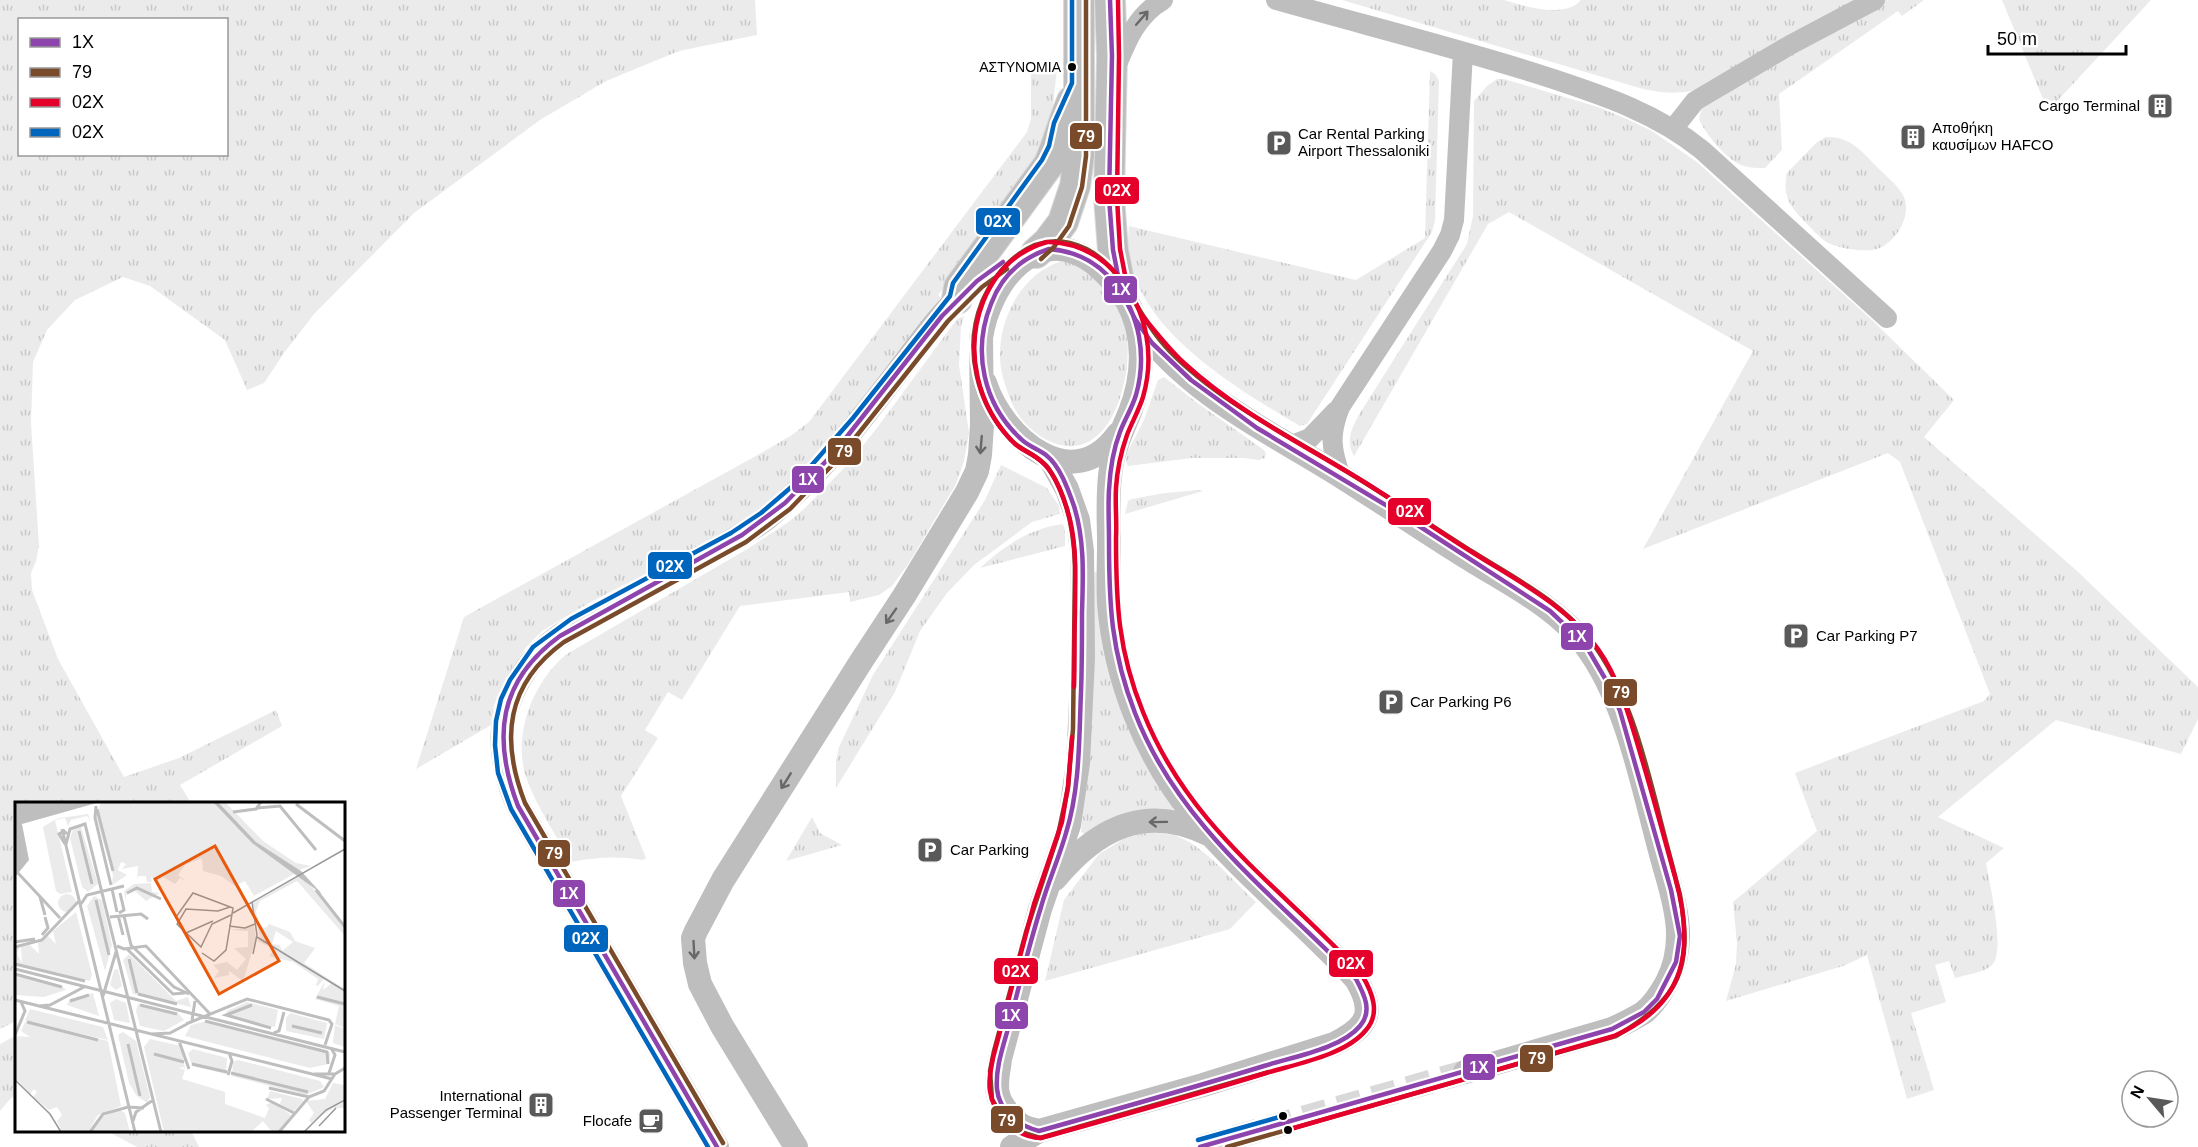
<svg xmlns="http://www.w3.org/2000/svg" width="2198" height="1147" font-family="Arial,sans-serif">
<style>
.grass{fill:url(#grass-tufts);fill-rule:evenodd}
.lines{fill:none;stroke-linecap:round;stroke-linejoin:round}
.tertiary-tunnel{stroke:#d9d9d9;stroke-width:24;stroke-dasharray:24 12;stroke-linecap:butt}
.primary-casing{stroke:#dbdbdb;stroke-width:32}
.minor{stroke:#bebebe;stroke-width:20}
.tertiary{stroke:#bebebe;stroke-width:24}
.primary{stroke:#bebebe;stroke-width:30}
.bus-1-casing{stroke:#fff;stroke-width:9}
.bus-2-casing{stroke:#fff;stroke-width:9}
.bus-3-casing{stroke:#fff;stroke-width:9}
.bus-4-casing{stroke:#fff;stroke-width:9}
.bus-1{stroke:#8e44ad;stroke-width:4.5}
.bus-2{stroke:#7a4b2a;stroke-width:4.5}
.bus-3{stroke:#e4002b;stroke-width:4.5}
.bus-4{stroke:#0065bd;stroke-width:4.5}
.oneway{stroke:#686868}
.bus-dot{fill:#000;stroke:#fff;stroke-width:2}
.labels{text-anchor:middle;stroke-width:5;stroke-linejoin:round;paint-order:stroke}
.bus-label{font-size:14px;fill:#000;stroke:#fff;text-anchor:end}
.poi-label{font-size:15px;fill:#000;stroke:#fff;text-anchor:start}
.inset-river{fill:none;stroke:#bebebe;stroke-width:3}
.inset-road{fill:none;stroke:#999;stroke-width:1.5}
.view{fill:#e8590c;fill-opacity:0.15;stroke:#e8590c;stroke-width:3}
.inset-edge{fill:none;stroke:#000;stroke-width:3}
.line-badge{stroke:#fff;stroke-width:2}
.badge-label{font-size:16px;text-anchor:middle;font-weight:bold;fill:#fff}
</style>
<defs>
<pattern id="grass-tufts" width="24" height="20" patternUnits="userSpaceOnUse" patternTransform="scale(1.5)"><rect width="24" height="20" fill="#ebebeb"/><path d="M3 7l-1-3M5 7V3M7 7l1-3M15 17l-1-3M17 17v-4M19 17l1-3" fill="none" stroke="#c8c8c8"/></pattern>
</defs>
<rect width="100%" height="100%" fill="#fff"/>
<!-- grass -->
<path class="grass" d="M0,0H755L757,35L679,51L606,81L540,120L414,213L314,314L284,353L264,383L247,390L225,340L150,286L123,277L75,300L47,330L33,362L31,423L39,546L36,561L31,573L32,590L58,659L124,777L179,758L276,710L282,726L180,785L191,803L16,804V1021L0,1029ZM20,20H226V154H20Z
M1342,0H1504C1524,6 1565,19 1581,0H1860L1705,88C1683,94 1666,94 1643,89Z
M1883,0H1924L1902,16L1898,11L1779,94L1782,150L1765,168C1757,168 1749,168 1741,165C1727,160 1704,132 1699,119L1703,103Z
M2002,0H2151L2048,111Z
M1044,66L1057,68L1051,125L1027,181L938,295L944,301L817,460L756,514L730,530L589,603L542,631L527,646L513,666L494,705L491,725L416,769L464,617L763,452L792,435L809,422L1027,132L1031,119V67Z
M1430,71L1435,74L1439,81L1435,220L1432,232L1307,424L1300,426C1233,386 1116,319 1129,226L1356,280L1425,238Z
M1497,79H1504L1598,107L1627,119L1652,131L1697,162L1872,320L1954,400L1924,437L2076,570L2198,687V719L2181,754L2056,720L1938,817L2004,848L1986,863C1989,882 2007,954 1991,966C1982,973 1965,975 1955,978L1949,961L1935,965L1946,1002L1911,1013L1934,1090L1907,1099L1867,955L1843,966L1726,1001L1736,964L1737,943L1733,902L1817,831L1795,773L1984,701L1990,694L1900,462L1888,453L1643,549L1753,351L1509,212L1488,224L1354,456C1345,441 1352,427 1360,413L1467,244L1473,216L1474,101L1487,86Z
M1826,137C1851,136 1863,153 1879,169C1886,176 1895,183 1901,192C1914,209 1900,237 1882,247C1870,254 1837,249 1825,241C1818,236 1811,228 1805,222C1790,207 1782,196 1787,173L1816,143Z
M1062,261C1073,262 1080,268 1089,275C1102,283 1116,297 1122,312C1140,358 1116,474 1047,440C1028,430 1014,413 1008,393C1004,382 1000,369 1000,357C999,318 1022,273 1062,261Z
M964,316L961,327L959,365L969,433L964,461L956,484L909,563L892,586L879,595L850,602L849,592L740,606L682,700L668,692L645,730L658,738L621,796L646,858L643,860C618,856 596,857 571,862C556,835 538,809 527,780C511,737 533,681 567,654L749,548L790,521L805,508L849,463L877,428L957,319Z
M1164,377L1196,402L1264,450L1266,454L1265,458L1259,460L1244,458H1192L1128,466L1126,462L1127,453L1144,420L1158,380Z
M1001,465L1047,488L1059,506L1060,514L1032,522L974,565L947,593L920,631L895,692L836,788V761L839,747L873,675L985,500Z
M1200,490L1203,491L1125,514L1128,501L1132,499L1165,493Z
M1063,524L1065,530V546L980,568C1004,546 1030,528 1063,524Z
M1099,571L1156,780L1173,808L1172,812L1085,834L1081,832L1088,759L1094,572Z
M812,817L820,833L842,845L786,861Z
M1146,833C1158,833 1169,833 1179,837C1205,847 1235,883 1256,902L1230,929L1045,981L1064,900L1099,854L1125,838Z
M15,1036L16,1099L12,1097L0,1111V1044Z
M107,1131H191L199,1147H137Z"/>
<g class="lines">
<!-- tertiary-tunnel -->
<path class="tertiary-tunnel" d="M1200,1147L1465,1072"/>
<!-- primary casing -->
<g class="primary-casing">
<path id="primary" d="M1110,0L1112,56L1109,198L1113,250L1121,291
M1036,253L1048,242L1063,222L1075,186L1079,156V0
M957,299L959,287L1049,164C1058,143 1063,122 1072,101"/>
</g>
<!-- minor -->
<path class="minor" d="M1276,0C1364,25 1453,47 1541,75C1598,94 1654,111 1702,150L1887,318
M1116,67C1127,40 1137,15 1163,0
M1673,129L1695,101L1790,45L1875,0
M1289,446L1310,438L1336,411
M1341,477C1331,449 1329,435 1340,407L1442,251L1450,235L1454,220L1463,52"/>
<!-- tertiary -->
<path class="tertiary" d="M1138,323C1189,395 1269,431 1342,477C1385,504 1427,533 1471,560C1509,584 1557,607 1585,645C1630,704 1645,801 1666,872C1677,910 1686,945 1667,982C1661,993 1654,1005 1643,1013C1633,1019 1623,1024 1612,1029L1465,1072
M985,383C1003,438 1072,498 1118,434
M1055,879C1096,829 1145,803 1208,834
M1039,1131C1035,1130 1029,1129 1025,1127C1014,1122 1000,1105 998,1094C995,1083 999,1070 1000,1059L1040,909L1069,825L1078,763L1083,658L1082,551L1078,520L1067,489L1049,457
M717,1147L518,806C497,757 495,714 526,669C544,642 573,627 601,612C633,594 665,577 697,560C721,547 745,535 767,518C818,477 857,425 897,373C919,344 941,312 970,287
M796,1147L722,1026L700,984L695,963L693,938L696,931L723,880L862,660L904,596L967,492L977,471L980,455L982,425L981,338C989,283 1037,219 1095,264C1108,275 1119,287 1127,301C1146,336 1144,376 1130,412C1122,431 1114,448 1111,468C1107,493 1109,518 1109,543C1109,563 1108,583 1109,603C1115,680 1146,757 1195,817C1244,875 1304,923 1356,979C1376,1013 1368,1027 1334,1044L1203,1085L1039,1131L1012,1147"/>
<!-- primary -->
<use href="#primary" class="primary"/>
<!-- bus-1 casing -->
<g class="bus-1-casing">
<path id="bus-1" d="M1110,0L1112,56L1109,198L1113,250L1121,291L1135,319L1152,343L1191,380L1257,428L1399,513L1550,611L1585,644L1610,687L1620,711L1671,890L1680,936L1676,962L1657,999L1644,1012L1612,1029L1200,1147
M1049,249C1076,251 1098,262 1115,284C1140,315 1147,356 1136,395C1132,408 1125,419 1120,432C1113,450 1110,471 1109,490C1108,506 1109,523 1109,540C1109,605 1111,651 1135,713C1178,825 1275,896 1356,979C1364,994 1373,1011 1360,1026C1341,1049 1292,1057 1264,1066C1189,1089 1114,1110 1039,1131C1019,1126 999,1111 997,1089C995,1066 1005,1042 1010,1021C1020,983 1029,945 1041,907C1048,882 1059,858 1066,833C1080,788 1079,739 1081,692C1082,666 1082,639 1082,613C1083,577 1085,541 1074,506C1068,489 1060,466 1046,455C1038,449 1028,446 1021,439C983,404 972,351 991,304C1001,277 1021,258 1049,249Z
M717,1147L518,806C492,738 498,681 560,636L742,535L785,503L834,453L942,316L977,281L1003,262"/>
</g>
<!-- bus-2 casing -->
<g class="bus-2-casing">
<path id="bus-2" d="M1041,259L1054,247L1069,226L1082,187L1086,156V0
M723,1143L525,803C500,739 506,684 564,642L746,542L790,509L839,458L948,321L982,287L1007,269
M1227,1147L1616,1036C1680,999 1693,968 1680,895C1673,867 1665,839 1658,810C1643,752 1628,690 1591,641C1561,601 1514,578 1473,552C1429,524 1386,495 1341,468C1299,442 1254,419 1215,390C1195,375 1175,359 1160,340C1131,305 1119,255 1070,243C1029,233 997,268 982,302C963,349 977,404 1011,440C1022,451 1040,456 1049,469C1068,497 1074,533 1075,566L1073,729L1068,788L1058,835L1026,932L994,1051L990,1071L992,1099L1001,1115L1021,1132L1040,1138L1269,1072"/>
</g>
<!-- bus-3 casing -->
<g class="bus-3-casing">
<path id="bus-3" d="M1118,0L1119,56L1117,198L1120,249L1128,290
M1047,242C1016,251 995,272 983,302C964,351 977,407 1015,444C1023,451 1034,454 1042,462C1054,472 1061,491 1066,506C1078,541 1075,577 1075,614C1074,638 1075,663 1074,687
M1049,242C1078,243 1102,256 1120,278C1147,311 1155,356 1143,397C1139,410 1132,422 1127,435C1121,452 1117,471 1116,488C1115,505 1117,522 1116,538C1116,603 1118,651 1143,712C1190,830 1281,886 1362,975C1372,992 1381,1013 1366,1030C1346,1055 1296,1064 1266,1073C1192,1096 1116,1117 1041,1138C1017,1138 993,1115 990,1091C988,1080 991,1069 993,1058L1034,904L1062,822L1068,786L1072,737
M1141,314C1155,331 1168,348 1184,363C1235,410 1298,442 1356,477C1397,502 1435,529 1475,554C1518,581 1567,606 1598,649C1620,680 1630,719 1641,756C1653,796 1664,837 1675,877C1695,948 1687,1004 1614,1036L1287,1130"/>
</g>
<!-- bus-4 casing -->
<g class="bus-4-casing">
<path id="bus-4" d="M1198,1140L1283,1116
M708,1147L511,809L498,773L495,745L496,721L501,699L510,680L533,647L571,619L731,533L761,513L796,483L853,418L950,296L953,283L1042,160L1049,146L1054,123L1072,83V0"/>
</g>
<!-- bus-1 -->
<use href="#bus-1" class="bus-1"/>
<!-- bus-2 -->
<use href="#bus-2" class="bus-2"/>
<!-- bus-3 -->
<use href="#bus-3" class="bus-3"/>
<!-- bus-4 -->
<use href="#bus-4" class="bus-4"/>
</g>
<!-- one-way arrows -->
<defs><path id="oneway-shaft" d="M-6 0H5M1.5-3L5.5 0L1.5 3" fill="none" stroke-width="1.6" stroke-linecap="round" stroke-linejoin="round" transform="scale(1.5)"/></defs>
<g class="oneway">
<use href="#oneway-shaft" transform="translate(1142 18) rotate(-49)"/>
<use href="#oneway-shaft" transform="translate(981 445) rotate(95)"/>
<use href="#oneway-shaft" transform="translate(891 616) rotate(125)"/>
<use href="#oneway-shaft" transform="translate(786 781) rotate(122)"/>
<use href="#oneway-shaft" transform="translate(1158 822) rotate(179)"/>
<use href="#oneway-shaft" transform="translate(694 950) rotate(87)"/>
</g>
<!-- icons -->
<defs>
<g id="building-square" transform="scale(1.35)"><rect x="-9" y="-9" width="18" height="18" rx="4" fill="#595959" stroke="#fff"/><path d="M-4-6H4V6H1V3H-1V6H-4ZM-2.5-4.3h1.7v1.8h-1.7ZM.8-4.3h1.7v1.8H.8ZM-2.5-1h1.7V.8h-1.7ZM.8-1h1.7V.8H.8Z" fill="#fff"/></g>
<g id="parking-square" transform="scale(1.35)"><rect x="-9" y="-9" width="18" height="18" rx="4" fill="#595959" stroke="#fff"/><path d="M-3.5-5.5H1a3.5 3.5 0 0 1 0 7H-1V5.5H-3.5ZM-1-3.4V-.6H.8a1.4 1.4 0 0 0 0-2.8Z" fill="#fff"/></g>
<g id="cafe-square" transform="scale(1.35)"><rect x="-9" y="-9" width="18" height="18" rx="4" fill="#595959" stroke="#fff"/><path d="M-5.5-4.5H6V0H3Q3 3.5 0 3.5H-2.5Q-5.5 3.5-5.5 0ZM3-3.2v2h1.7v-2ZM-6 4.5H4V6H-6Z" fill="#fff"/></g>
</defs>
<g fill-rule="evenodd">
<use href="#building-square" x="2160" y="106"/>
<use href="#building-square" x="1913" y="137"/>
<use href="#parking-square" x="1279" y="143"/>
<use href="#parking-square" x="1796" y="636"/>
<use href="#parking-square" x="1391" y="702"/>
<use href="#parking-square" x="930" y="850"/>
<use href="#building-square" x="541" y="1105"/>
<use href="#cafe-square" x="651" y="1121"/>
</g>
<!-- markers -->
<g class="bus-dot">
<circle cx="1072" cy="67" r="5"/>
<circle cx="1283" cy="1116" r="5"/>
<circle cx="1288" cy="1130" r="5"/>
</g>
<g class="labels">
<!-- bus labels -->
<g class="bus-label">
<text x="1061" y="72">ΑΣΤΥΝΟΜΙΑ</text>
</g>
<!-- poi labels -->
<g class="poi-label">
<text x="2140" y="111" text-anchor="end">Cargo Terminal</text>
<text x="1932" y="133">Αποθήκη<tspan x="1932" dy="17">καυσίμων HAFCO</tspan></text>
<text x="1298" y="139">Car Rental Parking<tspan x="1298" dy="17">Airport Thessaloniki</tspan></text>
<text x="1816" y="641">Car Parking P7</text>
<text x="1410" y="707">Car Parking P6</text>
<text x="950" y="855">Car Parking</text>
<text x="522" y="1101" text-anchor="end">International<tspan x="522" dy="17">Passenger Terminal</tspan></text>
<text x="632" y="1126" text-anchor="end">Flocafe</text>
</g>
</g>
<!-- overview -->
<g transform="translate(15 802)">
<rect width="330" height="330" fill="#fff"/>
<path d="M86,0H198L237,41L281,71L239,94L230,79L220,84L206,74L188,69L187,56L170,63L163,73L171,79L165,76L160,82L148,75L143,79L136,75L137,80H132L131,74H123L122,78L123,64L107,67L111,62L106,60L103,68L112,73L97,83L98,73L81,16ZM203,0H210L248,39L281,61L296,64L284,68L241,40ZM73,12L76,19L72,14L56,18L53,24L50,16L40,18L57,90L45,92L41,89L28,25L41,17L45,16ZM66,25L83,82L73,90L67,85L55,36L58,28ZM284,73L304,92L330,128V134L282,79L245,99L241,109L244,124L251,126L254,122L275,130L280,139L300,146L289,161L330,187V226L320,222L324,204L300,197L310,179L308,188L316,182L309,177L303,184L290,180L301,183L303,177L278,160L254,154L260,147L242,139L245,135L237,100ZM261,129L278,140L267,149L265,143L257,142ZM136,81L137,90L145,91L131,99L120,89L111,93V100L109,89L119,82ZM43 101a9 9 0 1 1 18 0a9 9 0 1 1-18 0ZM79,94L87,98L97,143L90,169L72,104ZM61,110L77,172L75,179L0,163V146H4L2,152L7,161L6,145L15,143L24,152L23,141L33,134L41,142L38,129ZM239,124L241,137L228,179L214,169V173L199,176L204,169L198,163L212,160L222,168L231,157L219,146L233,145V129L216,128ZM114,152L161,199L173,195L176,205L118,192L108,158ZM103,167L107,184L101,188L95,183L99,168ZM0,171L46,183L51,188L29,195L0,193ZM78,191L84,214L52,203L55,197ZM101,197L111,201L115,221L99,218L95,201ZM232,200L263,208L260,225L211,214L212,209ZM123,202L163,211L169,218L149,229L125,224L121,209ZM15,207L88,225L93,238L10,219ZM275,211L312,221L309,237L271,229V216ZM192,219L308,247L315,251L314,262L295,266L170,234L176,223ZM10,220L93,239L106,304L83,313L73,330H47L42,319L47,313L42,305L34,308L18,295L22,290L19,287L15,292L0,276V234L15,235L6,229ZM320,223L330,227V245L318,241ZM108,230L121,239L135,295L132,301L121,293L114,281L103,233ZM135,237L166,244L170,267L168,265L164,266L170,268L167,277L210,290V302L250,316L254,306L251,303L257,300L276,313L263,330H257L248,319L236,330H149L129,245ZM178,247L212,256L211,272L177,264L173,251ZM223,258L305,279L309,285L291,293L217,274L218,260ZM318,281L330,283V296L321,305L330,299V306H318L296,321L294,318L299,311L291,299L310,297ZM255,289L287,297L288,299L278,310L265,302L267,296L252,297ZM105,308L110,311L115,330H76L86,315Z" fill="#ebebeb" fill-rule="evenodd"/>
<path d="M0,0H85L7,22L14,58L0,75ZM198,0H203L241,40L286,69L307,92L237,41Z" fill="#bebebe"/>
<path class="inset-river" d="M281,2L330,39M81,4L80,16L96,83M242,6L265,4L301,48M82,7L98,69M218,10L241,7L246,0M47,27L120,330M64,29L77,82M50,42L44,32L49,29L52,32M51,42L55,27L70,22L146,330M3,71L45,116M97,87L102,110M301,88L330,125M112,91L122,86L146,97M25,95L30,113M81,98L94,153M66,102L72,93L109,84M104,111L109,108L105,91M103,113L108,133M109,114L116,143L159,185L174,192M95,115L126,112L133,117M27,133L33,126L30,115M0,140L20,137M102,144L109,147L131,144L196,213M0,145L27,138L64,99M112,147L158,192L170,191M114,157L122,191M0,162L70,179M0,167L330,250M0,172L47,185M123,192L162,202M88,194L101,150M302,195L330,202M0,198L317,277M55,199L74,193M125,203L162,212M237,203L211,213L256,226M24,204L35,203L69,185M177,218L180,199M190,219L312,250L313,262M12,220L83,238M171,222L232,197L314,218L317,222L310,243M277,224L307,231M259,231L264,229L269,210M137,232L155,231L172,222M0,233L10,209L6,200M164,239L174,267M113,242L125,294M139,252L169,260M177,262L212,270M216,271L293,290M314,271L320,253L316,246M299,272H320L330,266M213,273L217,259L214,251M254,286L294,295L309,289L320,272M251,297L279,311M118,319L121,310L138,298M75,330L88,312L113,305L129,306M264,330L294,295"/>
<path class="inset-road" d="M237,100L242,133L238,152M215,105L203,109L171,107L162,122L186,145L197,122L216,113M218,111L330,47M161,115L178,91L218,106L211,148L199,159L187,151M214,124L230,126L240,122M171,131L198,119M242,135L330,189M0,278L35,312L46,330M304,324L321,306M289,330L311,308L330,298"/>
<path class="view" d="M200,44L264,159L204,192L140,77Z"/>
<rect width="330" height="330" class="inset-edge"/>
</g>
<g class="line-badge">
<rect x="1069" y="122" width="34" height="28" rx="6" fill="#7a4b2a"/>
<rect x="1094" y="176" width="46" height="29" rx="6" fill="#e4002b"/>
<rect x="975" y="207" width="46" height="29" rx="6" fill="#0065bd"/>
<rect x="1103" y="275" width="35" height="29" rx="6" fill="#8e44ad"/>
<rect x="827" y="437" width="35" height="29" rx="6" fill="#7a4b2a"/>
<rect x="791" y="465" width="34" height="29" rx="6" fill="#8e44ad"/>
<rect x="1387" y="497" width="45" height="29" rx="6" fill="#e4002b"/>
<rect x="647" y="551" width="46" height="29" rx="6" fill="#0065bd"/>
<rect x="1560" y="622" width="34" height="29" rx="6" fill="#8e44ad"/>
<rect x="1603" y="678" width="35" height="29" rx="6" fill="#7a4b2a"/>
<rect x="537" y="839" width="34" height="29" rx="6" fill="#7a4b2a"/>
<rect x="552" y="879" width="34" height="29" rx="6" fill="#8e44ad"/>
<rect x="563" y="924" width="46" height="29" rx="6" fill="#0065bd"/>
<rect x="1328" y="949" width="46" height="29" rx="6" fill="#e4002b"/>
<rect x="993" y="957" width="46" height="28" rx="6" fill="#e4002b"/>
<rect x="994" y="1001" width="35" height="29" rx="6" fill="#8e44ad"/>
<rect x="1519" y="1044" width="35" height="29" rx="6" fill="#7a4b2a"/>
<rect x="1462" y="1053" width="34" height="28" rx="6" fill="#8e44ad"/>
<rect x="990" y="1105" width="34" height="29" rx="6" fill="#7a4b2a"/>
</g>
<g class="badge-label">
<text x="1086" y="142">79</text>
<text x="1117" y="196">02Χ</text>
<text x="998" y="227">02X</text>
<text x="1121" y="295">1Χ</text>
<text x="844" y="457">79</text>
<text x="808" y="485">1Χ</text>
<text x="1410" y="517">02Χ</text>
<text x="670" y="572">02X</text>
<text x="1577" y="642">1Χ</text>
<text x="1621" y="698">79</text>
<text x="554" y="859">79</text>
<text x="569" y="899">1Χ</text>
<text x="586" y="944">02X</text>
<text x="1351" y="969">02Χ</text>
<text x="1016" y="977">02Χ</text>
<text x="1011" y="1021">1Χ</text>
<text x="1537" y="1064">79</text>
<text x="1479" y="1073">1Χ</text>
<text x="1007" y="1126">79</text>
</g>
<!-- legend -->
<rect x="18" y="18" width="210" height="138" fill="#ffffff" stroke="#999999" stroke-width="1.5"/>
<rect x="30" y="38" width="30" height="9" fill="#8e44ad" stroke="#999999" stroke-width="1.5"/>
<text x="72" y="48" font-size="18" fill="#000000">1Χ</text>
<rect x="30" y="68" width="30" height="9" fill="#7a4b2a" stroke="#999999" stroke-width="1.5"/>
<text x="72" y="78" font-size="18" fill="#000000">79</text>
<rect x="30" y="98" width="30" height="9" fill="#e4002b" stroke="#999999" stroke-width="1.5"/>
<text x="72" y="108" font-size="18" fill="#000000">02Χ</text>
<rect x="30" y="128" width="30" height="9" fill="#0065bd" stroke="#999999" stroke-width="1.5"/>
<text x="72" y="138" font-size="18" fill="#000000">02X</text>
<!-- north arrow -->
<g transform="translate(2150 1099) rotate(299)"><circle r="28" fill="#ffffff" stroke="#999999" stroke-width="1.5"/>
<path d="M0-4.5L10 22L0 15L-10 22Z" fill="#595959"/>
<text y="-9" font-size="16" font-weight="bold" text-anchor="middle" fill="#000000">N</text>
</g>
<!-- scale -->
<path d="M1988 45v9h138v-9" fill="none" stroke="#000000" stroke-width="3"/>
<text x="1997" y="45" font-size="18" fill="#000000" stroke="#ffffff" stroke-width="4.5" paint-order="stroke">50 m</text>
</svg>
